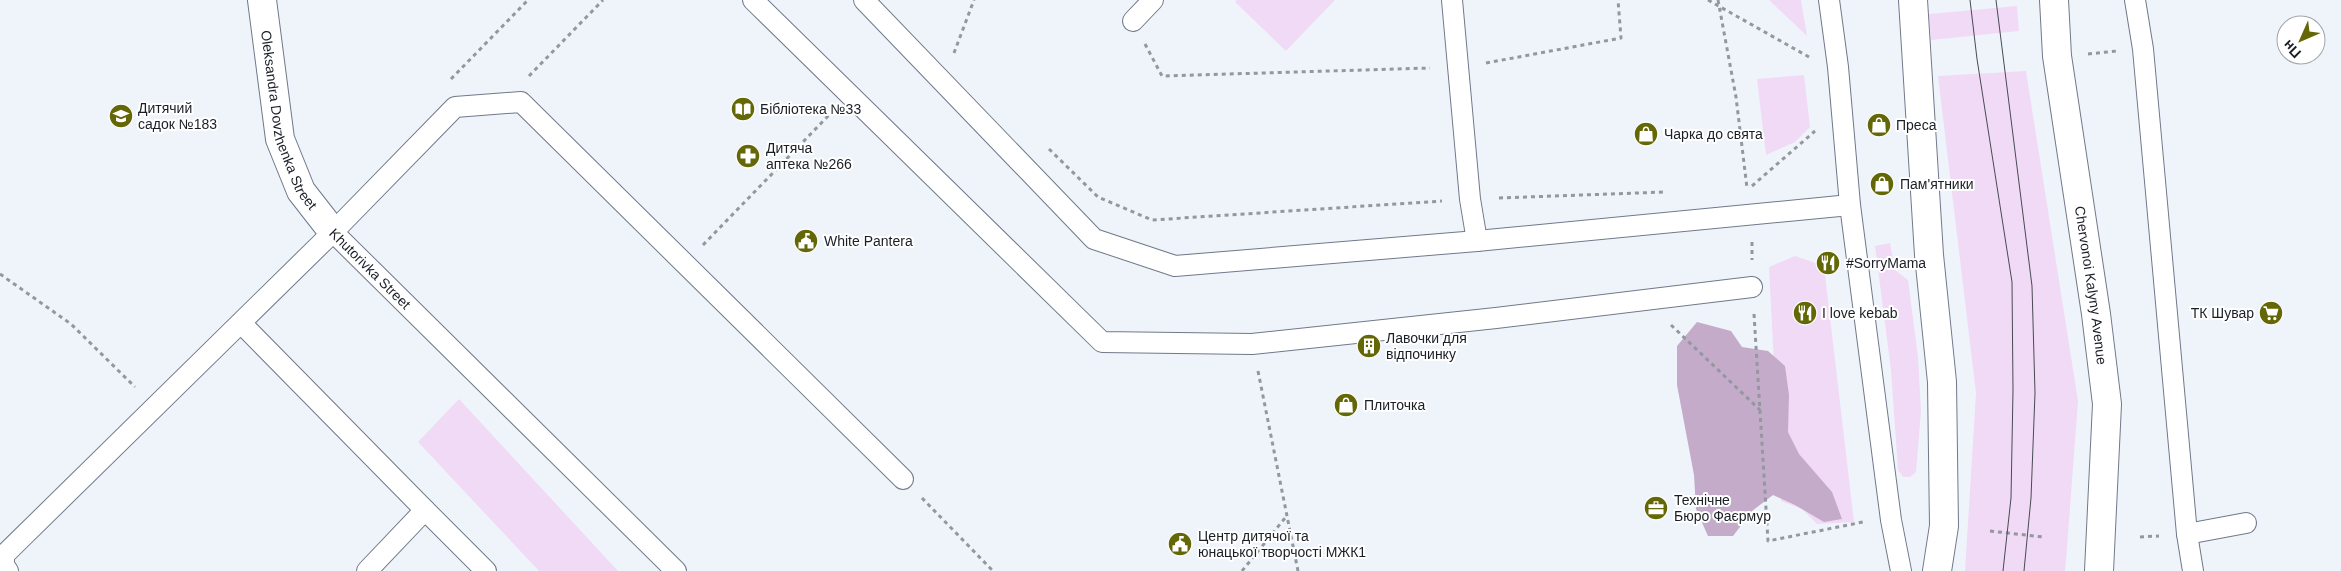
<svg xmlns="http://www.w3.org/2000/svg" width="2341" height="571" font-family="Arial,sans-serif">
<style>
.green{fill:#f1daf5}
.forest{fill:#c4abc9}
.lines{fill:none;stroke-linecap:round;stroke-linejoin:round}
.service-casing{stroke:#70798a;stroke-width:22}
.minor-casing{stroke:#70798a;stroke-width:30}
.secondary-casing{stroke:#70798a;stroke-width:30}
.path{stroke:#93979e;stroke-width:3;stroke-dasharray:4 4;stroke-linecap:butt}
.service{stroke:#fff;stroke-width:20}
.minor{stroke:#fff;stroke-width:28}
.secondary{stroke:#fff;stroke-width:28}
.tram{stroke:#474b52;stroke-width:1}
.labels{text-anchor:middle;stroke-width:4;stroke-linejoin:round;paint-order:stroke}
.poi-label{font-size:14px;fill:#1a1e25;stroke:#fff;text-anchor:start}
.street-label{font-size:14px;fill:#1a1e25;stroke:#fff}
</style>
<rect width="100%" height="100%" fill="#eff4fb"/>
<!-- green -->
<path class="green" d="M1237,0H1335L1286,51L1235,2Z
M1769,0H1801L1807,36Z
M2017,6L2019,31L1931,40L1929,14Z
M2026,71L2078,401L2066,561L2065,571H1965L1976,393L1938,76Z
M1804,75L1810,127L1795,142L1766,155L1757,79Z
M1890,243L1895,270L1908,280L1918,357L1921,411L1916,472L1910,477H1903L1898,470L1891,370L1875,246Z
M1795,256L1824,266L1854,522L1817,524L1802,509L1781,501L1769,267Z
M459,399L618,571H539L418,442Z"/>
<!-- forest -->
<path class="forest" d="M1697,322L1731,331L1742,347L1768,351L1785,366L1789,395L1788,432L1799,454L1832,492L1842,519L1824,522L1795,505L1773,495L1752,511L1733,536H1708L1696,509L1694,475L1677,385V346Z"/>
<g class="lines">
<!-- service casing -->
<g class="service-casing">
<g id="service">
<path d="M753,0L1102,342L1252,344L1496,318L1752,287"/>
<path d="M864,0L1094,239L1175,266L1477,241L1850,205"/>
<path d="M1452,0L1470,199L1477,241"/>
<path d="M1829,0L1838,67L1850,205L1891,520L1901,571"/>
<path d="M2135,0L2143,49L2187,534L2193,571"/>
<path d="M1133,21L1153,0"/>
<path id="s1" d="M333,232L676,571"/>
<path d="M241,323L425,510L367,571"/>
<path d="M425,510L486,571"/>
<path d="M2187,534L2246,523"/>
<path d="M8,571L0,559L333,232L455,107L521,102L903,479"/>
</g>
</g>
<!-- minor casing -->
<g class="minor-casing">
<g id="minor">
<path id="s2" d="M262,0L280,139L301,191L333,232"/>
<path d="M0,559V560"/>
</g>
</g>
<!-- secondary casing -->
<g class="secondary-casing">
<g id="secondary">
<path d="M1913,0L1929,255L1942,382L1944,526L1937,571"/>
<path id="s3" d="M2054,0L2057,56L2096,314L2107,404L2099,571"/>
</g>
</g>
<!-- path -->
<path class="path" d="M1708,0L1809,57
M1718,0L1736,97L1747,188
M1145,44L1162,76L1430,68
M954,53L974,0
M2088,54L2117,51
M1486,63L1621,38L1618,0
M529,76L603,0
M451,79L528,0
M1049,149L1098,197L1152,220L1442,201
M1752,186L1815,131
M1499,198L1665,192
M1752,242V260
M703,245L831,113
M0,274L71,324L135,387
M1754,314L1768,541L1863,522
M1671,325L1760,410
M1258,371L1298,571
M922,498L993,571
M1990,531L2043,537
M2140,537L2159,536
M1242,571L1285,518"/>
<!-- service -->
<use href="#service" class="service"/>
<!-- minor -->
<use href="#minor" class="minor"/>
<!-- secondary -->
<use href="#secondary" class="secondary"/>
<!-- tram -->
<path class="tram" d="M1970,0L1977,59L2012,282L2013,390L2011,498L2003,571
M1996,0L2032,286L2035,393L2031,498L2024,571"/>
</g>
<!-- icons -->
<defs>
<g id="library-disc" transform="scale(1.25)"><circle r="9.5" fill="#646705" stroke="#fff"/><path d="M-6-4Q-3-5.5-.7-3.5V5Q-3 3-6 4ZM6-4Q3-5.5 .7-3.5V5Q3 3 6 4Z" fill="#fff"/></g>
<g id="school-disc" transform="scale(1.25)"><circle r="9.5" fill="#646705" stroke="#fff"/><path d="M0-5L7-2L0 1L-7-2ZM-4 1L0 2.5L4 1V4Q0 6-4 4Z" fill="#fff"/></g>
<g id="shop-disc" transform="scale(1.25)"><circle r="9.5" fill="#646705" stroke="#fff"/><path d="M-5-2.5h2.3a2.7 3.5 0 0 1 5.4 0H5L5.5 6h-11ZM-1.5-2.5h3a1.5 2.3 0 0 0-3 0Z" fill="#fff"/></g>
<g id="pharmacy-disc" transform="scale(1.25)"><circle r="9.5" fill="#646705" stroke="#fff"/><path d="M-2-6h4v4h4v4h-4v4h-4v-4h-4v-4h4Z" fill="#fff"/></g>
<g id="civic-disc" transform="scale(1.25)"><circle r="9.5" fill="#646705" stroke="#fff"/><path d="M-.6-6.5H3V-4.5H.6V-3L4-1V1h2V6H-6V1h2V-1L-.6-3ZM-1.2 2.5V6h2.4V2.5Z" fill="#fff"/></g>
<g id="restaurant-disc" transform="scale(1.25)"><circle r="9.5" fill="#646705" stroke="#fff"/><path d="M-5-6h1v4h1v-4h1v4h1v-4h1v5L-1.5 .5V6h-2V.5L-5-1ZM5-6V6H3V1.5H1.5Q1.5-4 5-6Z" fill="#fff"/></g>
<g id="supermarket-disc" transform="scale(1.25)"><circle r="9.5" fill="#646705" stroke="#fff"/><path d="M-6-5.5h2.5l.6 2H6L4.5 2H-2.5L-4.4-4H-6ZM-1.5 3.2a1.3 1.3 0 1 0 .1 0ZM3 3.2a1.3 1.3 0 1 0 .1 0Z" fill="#fff"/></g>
<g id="building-disc" transform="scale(1.25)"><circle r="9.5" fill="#646705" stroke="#fff"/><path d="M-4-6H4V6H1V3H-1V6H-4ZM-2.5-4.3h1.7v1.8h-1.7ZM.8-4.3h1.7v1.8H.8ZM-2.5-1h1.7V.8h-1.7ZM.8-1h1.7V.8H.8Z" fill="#fff"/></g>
<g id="office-disc" transform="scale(1.25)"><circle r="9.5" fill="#646705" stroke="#fff"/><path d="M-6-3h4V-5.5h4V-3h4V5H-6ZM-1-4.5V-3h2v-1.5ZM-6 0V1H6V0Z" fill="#fff"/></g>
</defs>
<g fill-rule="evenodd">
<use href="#library-disc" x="743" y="109"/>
<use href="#school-disc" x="121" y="116"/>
<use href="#shop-disc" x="1879" y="125"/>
<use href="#shop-disc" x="1646" y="134"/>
<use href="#pharmacy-disc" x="748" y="156"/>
<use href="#shop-disc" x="1882" y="184"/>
<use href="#civic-disc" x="806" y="241"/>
<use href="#restaurant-disc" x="1828" y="263"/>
<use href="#restaurant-disc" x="1805" y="313"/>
<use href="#supermarket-disc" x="2271" y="313"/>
<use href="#building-disc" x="1369" y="346"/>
<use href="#shop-disc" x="1346" y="405"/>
<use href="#office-disc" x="1656" y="508"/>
<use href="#civic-disc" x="1180" y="544"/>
</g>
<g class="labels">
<!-- poi labels -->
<g class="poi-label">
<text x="138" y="113">Дитячий<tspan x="138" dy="16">садок №183</tspan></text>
<text x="760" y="114">Бібліотека №33</text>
<text x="1896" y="130">Преса</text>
<text x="1664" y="139">Чарка до свята</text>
<text x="766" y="153">Дитяча<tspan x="766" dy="16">аптека №266</tspan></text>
<text x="1900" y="189">Пам'ятники</text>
<text x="824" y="246">White Pantera</text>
<text x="1846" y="268">#SorryMama</text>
<text x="1822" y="318">I love kebab</text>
<text x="2254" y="318" text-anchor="end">ТК Шувар</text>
<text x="1386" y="343">Лавочки для<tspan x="1386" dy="16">відпочинку</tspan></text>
<text x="1364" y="410">Плиточка</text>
<text x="1674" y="505">Технічне<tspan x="1674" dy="16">Бюро Фаєрмур</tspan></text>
<text x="1198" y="541">Центр дитячої та<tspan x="1198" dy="16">юнацької творчості МЖК1</tspan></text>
</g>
<!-- street labels -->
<g class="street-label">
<text dy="5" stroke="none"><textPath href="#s2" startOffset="124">Oleksandra Dovzhenka Street</textPath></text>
<text dy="5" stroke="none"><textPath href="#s1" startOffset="52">Khutorivka Street</textPath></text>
<text dy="5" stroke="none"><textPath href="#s3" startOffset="288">Chervonoi Kalyny Avenue</textPath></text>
</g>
</g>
<!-- north arrow -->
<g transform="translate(2301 40) rotate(225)"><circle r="24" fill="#ffffff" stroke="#a3a5a8"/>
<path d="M0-4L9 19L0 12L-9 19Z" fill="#646705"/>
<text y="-8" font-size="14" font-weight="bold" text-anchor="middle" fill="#1a1e25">Пн</text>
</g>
</svg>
